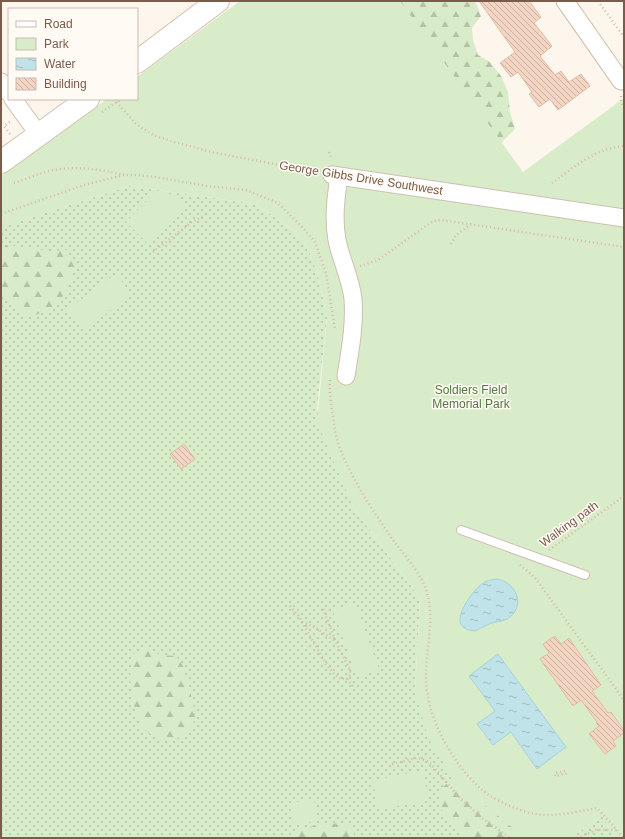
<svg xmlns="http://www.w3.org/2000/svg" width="625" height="839" font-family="Helvetica,sans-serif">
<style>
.grass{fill:url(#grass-dots)}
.forest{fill:url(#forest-firs)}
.green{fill:#d8ecc9}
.water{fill:url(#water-ripples);stroke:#a5d3da}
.building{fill:url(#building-back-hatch);stroke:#e6bba3}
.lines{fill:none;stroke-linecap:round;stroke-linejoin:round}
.lane-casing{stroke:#d1beb0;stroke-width:10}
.street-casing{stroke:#d1beb0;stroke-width:19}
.secondary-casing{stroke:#d6c0b0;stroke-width:24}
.path{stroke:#d9b8a5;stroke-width:2.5;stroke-dasharray:1 3;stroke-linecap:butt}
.lane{stroke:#fff;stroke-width:8}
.street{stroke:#fff;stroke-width:17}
.secondary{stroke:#fff;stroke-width:22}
.labels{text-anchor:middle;stroke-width:3;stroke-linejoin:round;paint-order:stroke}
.street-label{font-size:12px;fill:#7a5c4d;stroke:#fffaf3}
.park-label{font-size:12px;fill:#537a41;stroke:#fffaf3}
</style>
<defs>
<pattern id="grass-dots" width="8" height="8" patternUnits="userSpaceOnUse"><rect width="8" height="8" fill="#d8ecc9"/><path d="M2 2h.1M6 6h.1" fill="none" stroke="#b4c2a5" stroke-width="1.8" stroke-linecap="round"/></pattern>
<pattern id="forest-firs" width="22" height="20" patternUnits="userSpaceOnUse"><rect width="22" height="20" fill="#d8ecc9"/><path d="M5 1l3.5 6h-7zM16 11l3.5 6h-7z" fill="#b4c2a5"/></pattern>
<pattern id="water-ripples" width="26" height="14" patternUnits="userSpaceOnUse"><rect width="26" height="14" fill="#bfe3e8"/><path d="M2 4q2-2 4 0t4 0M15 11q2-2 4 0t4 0" fill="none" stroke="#a0bbbe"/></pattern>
<pattern id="building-back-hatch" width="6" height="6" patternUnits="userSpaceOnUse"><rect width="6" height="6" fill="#f3d5c3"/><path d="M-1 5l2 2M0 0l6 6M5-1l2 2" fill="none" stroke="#cab0a1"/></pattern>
</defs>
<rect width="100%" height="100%" fill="#fdf6ec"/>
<!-- grass -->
<path class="grass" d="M129,186L255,204L292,229L308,248L318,275L327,317L317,409L353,507L420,598L415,692L454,780L525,838H1V232L10,224Z
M602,816L617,838H570Z"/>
<!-- forest -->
<path class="forest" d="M364,1H475L481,16L472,28L473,40L478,55L490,62L501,76L508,92L510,112L515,129L498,146Z
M6,245L50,251L67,250L76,267L65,294L49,310L27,318L1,296V251Z
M144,648L160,655L176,656L183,666L193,703L195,719L189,730L176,739H157L141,727L133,702L130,678L132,655Z
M459,772L512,816L517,838H464L439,807L441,789Z
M348,823L356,838H286C302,824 327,824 348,823Z"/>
<!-- green -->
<path class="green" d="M240,1H400L523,172L624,98V838H617L602,816L570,838H525L454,780L428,738L415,692L420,598L353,507L317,422L327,317L318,275L308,248L292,229L255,204L129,186L11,224L1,232V176L107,99H137V77Z
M155,192L176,195L187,206L149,245L126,222Z
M116,274L132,295L83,330L68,309Z
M355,603L379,669L357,677L333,611Z
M423,771L428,801L378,809L373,780Z
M314,799L318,821L294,825L289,803Z"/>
<!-- water -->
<path class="water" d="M497,579C515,582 526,604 510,617C504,622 496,621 489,624C484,626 480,629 475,631C451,629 461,611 469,598C473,593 477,587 482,584C486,580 491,580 497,579Z
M498,654L566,747L537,769L511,732L493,745L477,724L495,711L469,676Z"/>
<!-- building -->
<path class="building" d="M479,1H529L541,17L534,23L552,46L540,56L555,75L561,71L569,82L581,74L590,86L558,110L550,99L539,107L529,94L532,92L518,72L511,77L500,63L515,52Z
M184,444L195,459L181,469L170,454Z
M555,636L561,644L569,638L601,685L592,691L608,713L611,712L624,730V733L613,741L616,746L605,754L589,734L599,726L596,723L597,722L581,700L573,706L540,659L549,653L543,644Z"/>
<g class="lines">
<!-- lane casing -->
<g class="lane-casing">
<path id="lane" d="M461,530L585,575"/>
</g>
<!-- street casing -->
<g class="street-casing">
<path id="street" d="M565,1L621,81L624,79
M1,82L9,93
M13,99L39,135
M332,175L624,218
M339,176C336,197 333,218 337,240C341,260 351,279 353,299C355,325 350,351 346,376"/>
</g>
<!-- secondary casing -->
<g class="secondary-casing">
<path id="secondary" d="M137,62L218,1
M1,162L88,99"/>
</g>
<!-- path -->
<path class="path" d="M598,1L624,37
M621,96V101L624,107
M114,99L136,124L153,135L174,142L216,153L317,172
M102,112L121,99
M10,134L4,126L11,121
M329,152L332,159
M14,183C27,179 40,173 53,170C77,166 100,169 124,175
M552,183C574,167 596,148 624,146
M1,214L84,185L124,175H138L155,177L207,186L246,190L278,203L302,227L315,242L326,273L335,329
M451,244L456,235L471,224
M153,252L192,222L204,216
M360,266L378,260L433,221L441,220L624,247
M330,380C329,392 331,404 333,416C334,424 335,432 337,440C349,476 372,509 393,540C403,553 415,567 423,582C438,612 425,647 426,680C427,717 451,761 478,786C490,799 517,810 534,814C555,817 577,812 597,808L617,830L623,838
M549,550L624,496
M520,565L524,568L536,579L624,700
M290,606L298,615L326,664L335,675L341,679H347L351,674L349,668L336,642L323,609
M302,622C315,626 324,634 335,641
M347,679L354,688
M392,764L417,758L425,760L431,764L459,797L482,818L510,838
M565,771L555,773V776L569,773
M577,838L596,830H617"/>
<!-- lane -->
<use href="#lane" class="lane"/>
<!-- street -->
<use href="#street" class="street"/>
<!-- secondary -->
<use href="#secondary" class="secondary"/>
</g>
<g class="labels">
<!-- street labels -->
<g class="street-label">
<text transform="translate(361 178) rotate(9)" y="4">George Gibbs Drive Southwest</text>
<text transform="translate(569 524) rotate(-36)" y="4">Walking path</text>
</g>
<!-- park labels -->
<g class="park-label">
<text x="471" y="394">Soldiers Field<tspan x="471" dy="14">Memorial Park</tspan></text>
</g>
</g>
<!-- border -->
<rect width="625" height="839" fill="none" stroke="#7a5c4d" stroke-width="4"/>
<!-- legend -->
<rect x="8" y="8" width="130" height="92" fill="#fffaf3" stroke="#cabbb1"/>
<rect x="16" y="21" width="20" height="6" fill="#ffffff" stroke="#cabbb1"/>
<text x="44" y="28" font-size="12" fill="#7a5c4d">Road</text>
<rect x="16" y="38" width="20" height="12" fill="#d8ecc9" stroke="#cabbb1"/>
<text x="44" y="48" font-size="12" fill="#7a5c4d">Park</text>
<rect x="16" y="58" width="20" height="12" fill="url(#water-ripples)" stroke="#cabbb1"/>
<text x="44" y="68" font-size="12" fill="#7a5c4d">Water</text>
<rect x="16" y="78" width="20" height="12" fill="url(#building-back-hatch)" stroke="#cabbb1"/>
<text x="44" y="88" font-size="12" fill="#7a5c4d">Building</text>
</svg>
